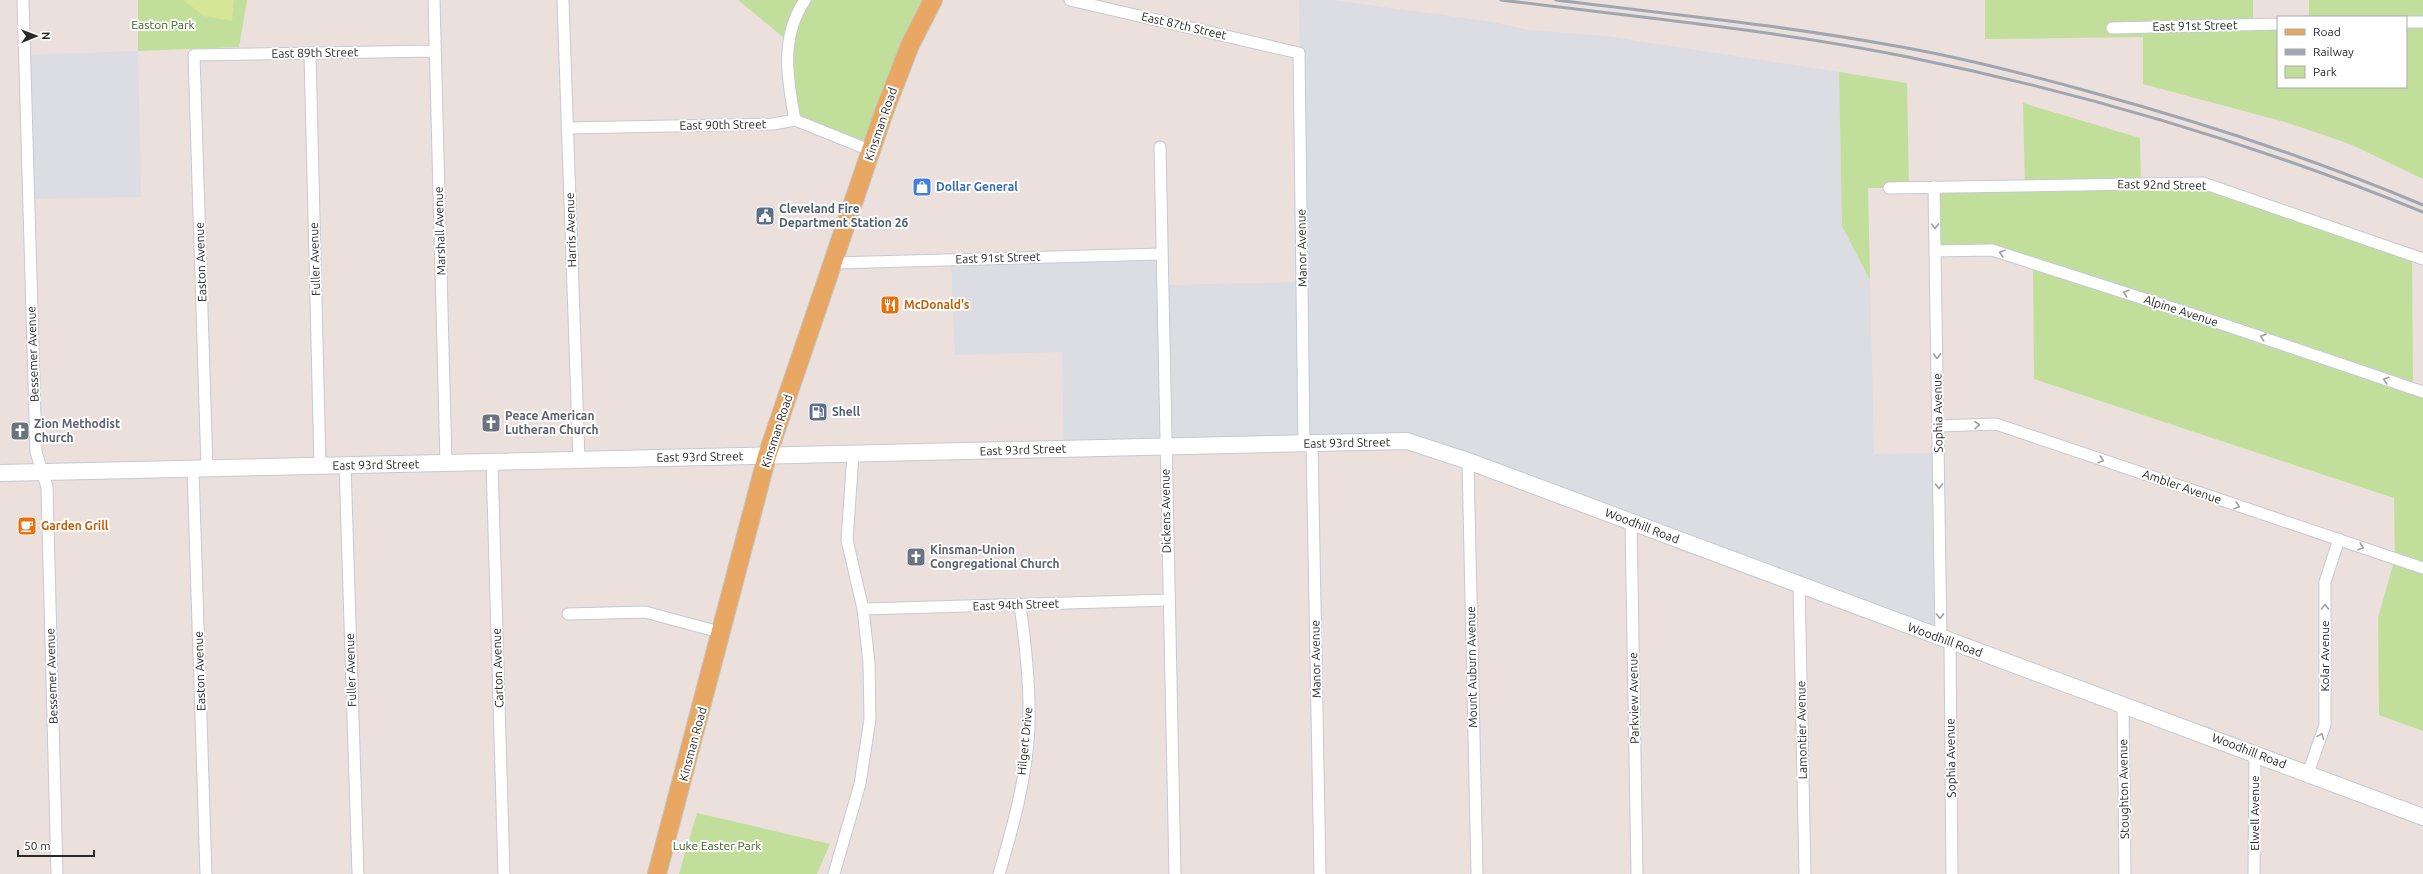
<svg xmlns="http://www.w3.org/2000/svg" width="2423" height="874" font-family="Ubuntu,sans-serif">
<style>
.industrial{fill:#dcdce3}
.green{fill:#c2de9b}
.pitch{fill:#d7e597}
.lines{fill:none;stroke-linecap:round;stroke-linejoin:round}
.minor-casing{stroke:#c4cad2;stroke-width:13}
.secondary-casing{stroke:#c4cad2;stroke-width:18}
.primary-casing{stroke:#c3c3c3;stroke-width:20}
.minor{stroke:#fff;stroke-width:11}
.secondary{stroke:#fff;stroke-width:16}
.primary{stroke:#e8a863;stroke-width:18}
.rail{stroke:#9fa6b2;stroke-width:3}
.oneway{stroke:#9f9f9f}
.labels{text-anchor:middle;stroke-width:4;stroke-linejoin:round;paint-order:stroke}
.park-label{font-size:12px;fill:#3c611e;stroke:#fff}
.street-label{font-size:12px;fill:#292929;stroke:#fff}
.shop-label{font-size:12px;font-weight:bold;fill:#366cbe;stroke:#fff;text-anchor:start}
.service-label{font-size:12px;font-weight:bold;fill:#4e5e75;stroke:#fff;text-anchor:start}
.food-label{font-size:12px;font-weight:bold;fill:#c56008;stroke:#fff;text-anchor:start}
.worship-label{font-size:12px;font-weight:bold;fill:#5b616d;stroke:#fff;text-anchor:start}
</style>
<rect width="100%" height="100%" fill="#ebe0db"/>
<!-- industrial -->
<path class="industrial" d="M1299,0H1332L1493,22L1528,30L1606,36L1839,72L1842,225L1870,280L1874,454L1938,453L1941,638L1407,441L1064,449L1062,352L955,355L951,259L1161,254L1162,285L1302,282Z
M138,51L141,197L29,199L25,55Z"/>
<!-- green -->
<path class="green" d="M138,0H247L239,47L138,51Z
M738,0H933L872,151L795,120L788,41Z
M1985,0H2253V25L2278,24V87H2406V17H2309V0H2423V179L2350,144L2285,122L2143,84V37L1985,39Z
M1839,72L1907,83L1909,188H1868L1870,280L1842,226Z
M2023,103L2140,138L2141,184L2203,183L2412,255L2413,389L2423,392V731L2379,715L2378,618L2395,558L2394,498L2034,379L2033,263L1992,250L1935,251L1934,187L2025,186Z
M697,813L830,844L817,874H679Z"/>
<!-- pitch -->
<path class="pitch" d="M183,0H234L232,21L204,16Z"/>
<g class="lines">
<!-- minor casing -->
<g class="minor-casing">
<path id="minor" d="M23,0L36,452L47,487L57,874
M434,0L446,463
M563,0L579,460
M1070,0L1299,53L1304,444
M2406,22H2423
M2112,28L2278,24
M310,53L320,466
M795,120C787,78 780,37 805,0
M567,128L773,124L795,120L872,151
M1160,147L1175,874
M1934,187L1941,638
M1889,188L2203,183L2423,259
M1935,251L1992,250L2219,323L2423,392
M835,263L1161,254
M1938,426L1996,424L2423,568
M1312,443L1320,874
M1468,461L1477,874
M492,462L504,874
M345,465L358,874
M207,468L194,55L435,51
M193,469L206,874
M1631,522L1637,874
M1799,585L1805,874
M863,609L1169,600
M568,614L645,612L723,633
M1950,642L1952,874
M2123,704L2125,874
M2308,773L2325,725V582L2339,539
M834,874L860,784L870,719L869,663L863,609L847,540L853,455
M999,874C1013,827 1027,776 1029,727C1030,686 1026,646 1020,606
M2254,874L2255,753"/>
</g>
<!-- secondary casing -->
<g class="secondary-casing">
<path id="secondary" d="M0,473L1407,441L1468,461L2423,817"/>
</g>
<!-- primary casing -->
<g class="primary-casing">
<path id="primary" d="M657,874L767,456L884,112L910,45L933,0"/>
</g>
<!-- minor -->
<use href="#minor" class="minor"/>
<!-- secondary -->
<use href="#secondary" class="secondary"/>
<!-- primary -->
<use href="#primary" class="primary"/>
<!-- rail -->
<path class="rail" d="M1501,0C1637,17 1774,30 1908,57C2084,93 2256,144 2423,212
M1556,0C1668,14 1780,25 1890,45C1956,56 2022,73 2087,91C2201,122 2314,159 2423,205"/>
</g>
<!-- one-way arrows -->
<defs><path id="oneway-chevron" d="M-2-3.5L2.5 0L-2 3.5" fill="none" stroke-width="1.6" stroke-linecap="round" stroke-linejoin="round"/></defs>
<g class="oneway">
<use href="#oneway-chevron" transform="translate(1935 226) rotate(89)"/>
<use href="#oneway-chevron" transform="translate(2002 253) rotate(-162)"/>
<use href="#oneway-chevron" transform="translate(2126 293) rotate(-162)"/>
<use href="#oneway-chevron" transform="translate(2263 337) rotate(-161)"/>
<use href="#oneway-chevron" transform="translate(1937 356) rotate(89)"/>
<use href="#oneway-chevron" transform="translate(2386 380) rotate(-161)"/>
<use href="#oneway-chevron" transform="translate(1977 425) rotate(-2)"/>
<use href="#oneway-chevron" transform="translate(2101 460) rotate(19)"/>
<use href="#oneway-chevron" transform="translate(1939 486) rotate(89)"/>
<use href="#oneway-chevron" transform="translate(2237 506) rotate(19)"/>
<use href="#oneway-chevron" transform="translate(2361 547) rotate(19)"/>
<use href="#oneway-chevron" transform="translate(2325 607) rotate(-90)"/>
<use href="#oneway-chevron" transform="translate(1940 616) rotate(89)"/>
<use href="#oneway-chevron" transform="translate(2321 736) rotate(-69)"/>
</g>
<!-- icons -->
<defs>
<g id="shop-square" transform="scale(1)"><rect x="-9" y="-9" width="18" height="18" rx="4" fill="#3f7fe0" stroke="#fff"/><path d="M-5-2.5h2.3a2.7 3.5 0 0 1 5.4 0H5L5.5 6h-11ZM-1.5-2.5h3a1.5 2.3 0 0 0-3 0Z" fill="#fff"/></g>
<g id="civic-square" transform="scale(1)"><rect x="-9" y="-9" width="18" height="18" rx="4" fill="#5c6f8a" stroke="#fff"/><path d="M-.6-6.5H3V-4.5H.6V-3L4-1V1h2V6H-6V1h2V-1L-.6-3ZM-1.2 2.5V6h2.4V2.5Z" fill="#fff"/></g>
<g id="restaurant-square" transform="scale(1)"><rect x="-9" y="-9" width="18" height="18" rx="4" fill="#e8710a" stroke="#fff"/><path d="M-5-6h1v4h1v-4h1v4h1v-4h1v5L-1.5 .5V6h-2V.5L-5-1ZM5-6V6H3V1.5H1.5Q1.5-4 5-6Z" fill="#fff"/></g>
<g id="fuel-square" transform="scale(1)"><rect x="-9" y="-9" width="18" height="18" rx="4" fill="#5c6f8a" stroke="#fff"/><path d="M-5.5-6h7V0h2V4h1.3V-2.5L3-4.5l.8-.8L6-3V5H2.5V1h-1V6h-7ZM-4.2-4.7v3.2H.2V-4.7Z" fill="#fff"/></g>
<g id="church-square" transform="scale(1)"><rect x="-9" y="-9" width="18" height="18" rx="4" fill="#6b7280" stroke="#fff"/><path d="M-1.2-6h2.4v3.5h3.3v2.4h-3.3V6h-2.4V-.1h-3.3v-2.4h3.3Z" fill="#fff"/></g>
<g id="cafe-square" transform="scale(1)"><rect x="-9" y="-9" width="18" height="18" rx="4" fill="#e8710a" stroke="#fff"/><path d="M-5.5-4.5H6V0H3Q3 3.5 0 3.5H-2.5Q-5.5 3.5-5.5 0ZM3-3.2v2h1.7v-2ZM-6 4.5H4V6H-6Z" fill="#fff"/></g>
</defs>
<g fill-rule="evenodd">
<use href="#shop-square" x="922" y="187"/>
<use href="#civic-square" x="765" y="216"/>
<use href="#restaurant-square" x="890" y="305"/>
<use href="#fuel-square" x="818" y="412"/>
<use href="#church-square" x="491" y="423"/>
<use href="#church-square" x="20" y="431"/>
<use href="#cafe-square" x="27" y="526"/>
<use href="#church-square" x="916" y="557"/>
</g>
<g class="labels">
<!-- park labels -->
<g class="park-label">
<text x="163" y="29">Easton Park</text>
<text x="717" y="850">Luke Easter Park</text>
</g>
<!-- street labels -->
<g class="street-label">
<text transform="translate(1184 26) rotate(13)" y="4">East 87th Street</text>
<text transform="translate(2195 26) rotate(-1)" y="4">East 91st Street</text>
<text transform="translate(315 53) rotate(-1)" y="4">East 89th Street</text>
<text transform="translate(881 124) rotate(-71)" y="4">Kinsman Road</text>
<text transform="translate(723 125) rotate(-1)" y="4">East 90th Street</text>
<text transform="translate(2162 185) rotate(1)" y="4">East 92nd Street</text>
<text transform="translate(571 230) rotate(-92)" y="4">Harris Avenue</text>
<text transform="translate(440 231) rotate(-92)" y="4">Marshall Avenue</text>
<text transform="translate(1302 248) rotate(-91)" y="4">Manor Avenue</text>
<text transform="translate(998 258) rotate(-2)" y="4">East 91st Street</text>
<text transform="translate(315 259) rotate(-92)" y="4">Fuller Avenue</text>
<text transform="translate(201 262) rotate(-92)" y="4">Easton Avenue</text>
<text transform="translate(2181 311) rotate(18)" y="4">Alpine Avenue</text>
<text transform="translate(33 354) rotate(-92)" y="4">Bessemer Avenue</text>
<text transform="translate(1938 413) rotate(-91)" y="4">Sophia Avenue</text>
<text transform="translate(777 431) rotate(-72)" y="4">Kinsman Road</text>
<text transform="translate(1347 443) rotate(-1)" y="4">East 93rd Street</text>
<text transform="translate(1023 450) rotate(-2)" y="4">East 93rd Street</text>
<text transform="translate(700 457) rotate(-1)" y="4">East 93rd Street</text>
<text transform="translate(376 465) rotate(-1)" y="4">East 93rd Street</text>
<text transform="translate(2182 487) rotate(19)" y="4">Ambler Avenue</text>
<text transform="translate(1166 511) rotate(-91)" y="4">Dickens Avenue</text>
<text transform="translate(1642 526) rotate(21)" y="4">Woodhill Road</text>
<text transform="translate(1016 605) rotate(-2)" y="4">East 94th Street</text>
<text transform="translate(1945 640) rotate(20)" y="4">Woodhill Road</text>
<text transform="translate(2325 656) rotate(-90)" y="4">Kolar Avenue</text>
<text transform="translate(1316 659) rotate(-91)" y="4">Manor Avenue</text>
<text transform="translate(1472 667) rotate(-91)" y="4">Mount Auburn Avenue</text>
<text transform="translate(498 668) rotate(-92)" y="4">Carton Avenue</text>
<text transform="translate(351 670) rotate(-92)" y="4">Fuller Avenue</text>
<text transform="translate(200 671) rotate(-92)" y="4">Easton Avenue</text>
<text transform="translate(52 676) rotate(-92)" y="4">Bessemer Avenue</text>
<text transform="translate(1634 698) rotate(-91)" y="4">Parkview Avenue</text>
<text transform="translate(1802 730) rotate(-91)" y="4">Lamontier Avenue</text>
<text transform="translate(1025 741) rotate(-84)" y="4">Hilgert Drive</text>
<text transform="translate(693 744) rotate(-75)" y="4">Kinsman Road</text>
<text transform="translate(2249 751) rotate(21)" y="4">Woodhill Road</text>
<text transform="translate(1951 758) rotate(-91)" y="4">Sophia Avenue</text>
<text transform="translate(2124 789) rotate(-91)" y="4">Stoughton Avenue</text>
<text transform="translate(2255 813) rotate(-90)" y="4">Elwell Avenue</text>
</g>
<!-- shop labels -->
<g class="shop-label">
<text x="936" y="191">Dollar General</text>
</g>
<!-- service labels -->
<g class="service-label">
<text x="779" y="213">Cleveland Fire<tspan x="779" dy="14">Department Station 26</tspan></text>
<text x="832" y="416">Shell</text>
</g>
<!-- food labels -->
<g class="food-label">
<text x="904" y="309">McDonald's</text>
<text x="41" y="530">Garden Grill</text>
</g>
<!-- worship labels -->
<g class="worship-label">
<text x="505" y="420">Peace American<tspan x="505" dy="14">Lutheran Church</tspan></text>
<text x="34" y="428">Zion Methodist<tspan x="34" dy="14">Church</tspan></text>
<text x="930" y="554">Kinsman-Union<tspan x="930" dy="14">Congregational Church</tspan></text>
</g>
</g>
<!-- legend -->
<rect x="2277" y="16" width="130" height="72" fill="#ffffff" stroke="#a9a9a9"/>
<rect x="2285" y="29" width="20" height="6" fill="#e8a863" stroke="#a9a9a9"/>
<text x="2313" y="36" font-size="12" fill="#292929">Road</text>
<rect x="2285" y="49" width="20" height="6" fill="#9fa6b2" stroke="#a9a9a9"/>
<text x="2313" y="56" font-size="12" fill="#292929">Railway</text>
<rect x="2285" y="66" width="20" height="12" fill="#c2de9b" stroke="#a9a9a9"/>
<text x="2313" y="76" font-size="12" fill="#292929">Park</text>
<!-- north arrow -->
<g transform="translate(36 36) rotate(89)" stroke="#ffffff" stroke-width="3" paint-order="stroke">
<path d="M0-3L7 15L0 10L-7 15Z" fill="#292929"/>
<text y="-6" font-size="11" font-weight="bold" text-anchor="middle" fill="#292929">N</text>
</g>
<!-- scale -->
<path d="M18 850v6h76v-6" fill="none" stroke="#292929" stroke-width="2"/>
<text x="24" y="850" font-size="12" fill="#292929" stroke="#ffffff" stroke-width="3" paint-order="stroke">50 m</text>
</svg>
